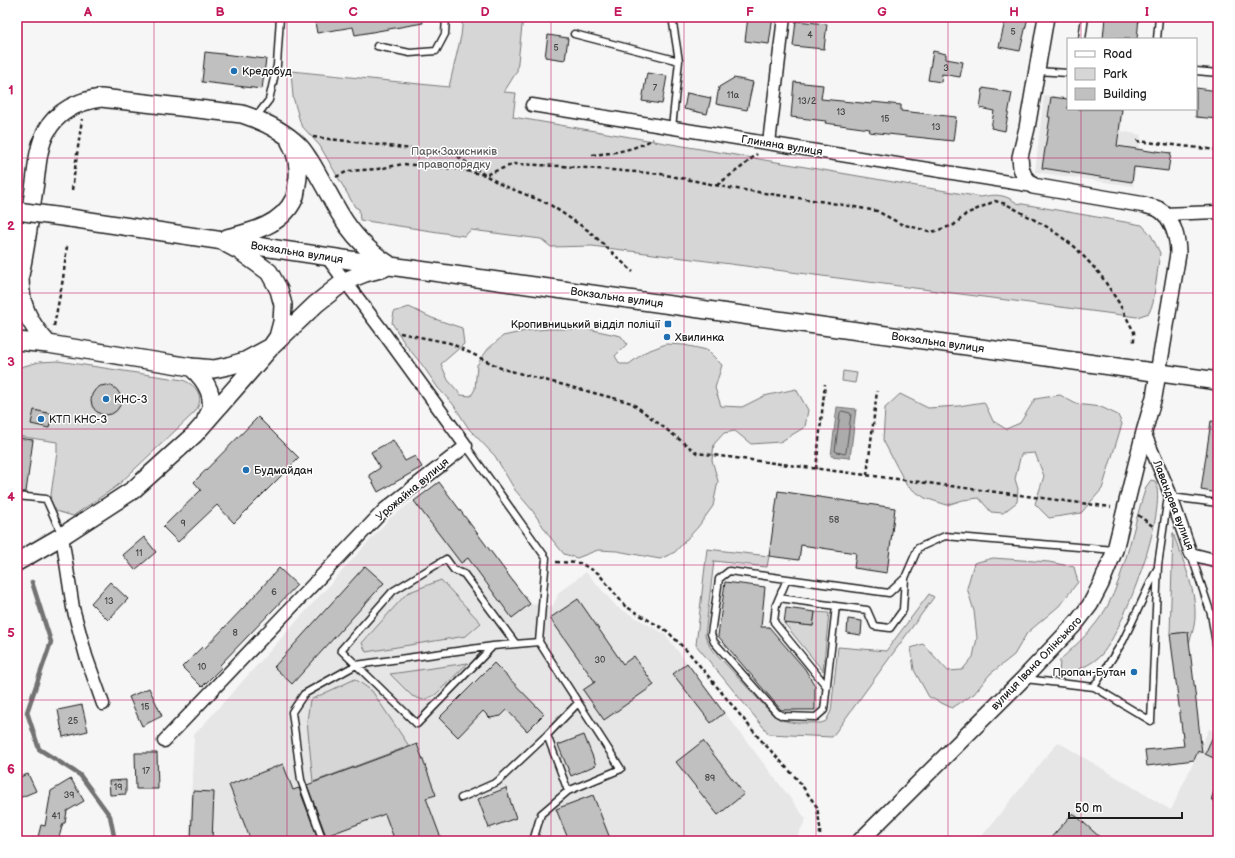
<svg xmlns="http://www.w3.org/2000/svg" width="1235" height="858" font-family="'Balsamiq Sans',sans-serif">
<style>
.built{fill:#e6e6e6}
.green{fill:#d6d6d6;stroke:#797979}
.water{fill:#acacac;stroke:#727272}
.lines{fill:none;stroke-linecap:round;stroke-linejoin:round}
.shore{stroke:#565656;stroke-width:1}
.stream{stroke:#727272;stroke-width:4.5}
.building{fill:#c0c0c0;stroke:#1c1c1c}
.service-casing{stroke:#1c1c1c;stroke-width:9}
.minor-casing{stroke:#1c1c1c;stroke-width:15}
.tertiary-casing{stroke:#1c1c1c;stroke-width:18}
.secondary-casing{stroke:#1c1c1c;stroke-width:20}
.path{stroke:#1c1c1c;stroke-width:2.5;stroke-dasharray:4 3;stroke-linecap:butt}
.service{stroke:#fff;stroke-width:6}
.minor{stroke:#fff;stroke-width:12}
.tertiary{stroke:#fff;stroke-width:15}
.secondary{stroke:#fff;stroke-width:17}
.secondary-bridge-casing{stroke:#1c1c1c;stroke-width:20;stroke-linecap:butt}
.secondary-bridge{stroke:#fff;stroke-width:17}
.grid{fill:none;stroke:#c2185b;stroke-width:1;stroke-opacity:0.55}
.poi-dot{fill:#1f6fb2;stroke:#fff;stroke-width:1.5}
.labels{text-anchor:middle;stroke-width:3;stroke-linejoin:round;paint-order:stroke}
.number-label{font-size:9px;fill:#454545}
.poi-label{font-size:11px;fill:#1c1c1c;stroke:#fff;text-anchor:start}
.street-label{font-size:11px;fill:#1c1c1c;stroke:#fff}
.park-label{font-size:11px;fill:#5d5d5d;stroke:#fff}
.neatline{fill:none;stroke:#c2185b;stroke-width:1.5}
.grid-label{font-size:13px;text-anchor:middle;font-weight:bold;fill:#c2185b}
</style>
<rect width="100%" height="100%" fill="#f6f6f6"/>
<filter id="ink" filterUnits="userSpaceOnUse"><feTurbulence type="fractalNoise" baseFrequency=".025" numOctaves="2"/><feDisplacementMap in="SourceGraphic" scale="8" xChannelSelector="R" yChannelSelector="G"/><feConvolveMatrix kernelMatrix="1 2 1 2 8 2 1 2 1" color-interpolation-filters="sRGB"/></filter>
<g filter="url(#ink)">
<!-- built -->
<path class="built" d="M1044,95L1068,98V109H1123L1121,131L1141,135L1133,186L1035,172Z
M439,482L530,604L553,606L559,592L586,572L617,607L665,634L806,819L795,841H189L194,735L390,518Z
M1209,729L1218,733V841H978L1058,742L1171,810Z"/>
<!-- green -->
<path class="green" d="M463,17H523L517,71L504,92L516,93L513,117L981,197C996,194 1004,194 1017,203L1142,225L1151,235L1160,253L1153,303L1149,313L1137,317L592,246L551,247L541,239L471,230L464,236L360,220L359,209L355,207L320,146L301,125L293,97L291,71L449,87L461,36Z
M409,307L432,318L462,328L464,344L441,364L448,380L461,395L471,396L475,389L477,365L488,349L503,336L526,331L549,329H588L621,336L627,344L615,356L620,364H629L645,352L666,344L684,345L707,350L722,365L715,388L721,406L742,407L764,396L796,389L808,410L805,427L780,442L751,444L735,431L724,433L714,444L712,460L718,481L713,506L698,527L675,552L660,559L617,551L598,550L577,558L564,554L550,537L532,510L515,490L495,456L469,429L453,404L438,388L423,366L405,344L392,323L394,312Z
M58,361L183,380C198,386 205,398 195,412L117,486L73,516L49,509L57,452V442L17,436V368L39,362Z
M843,371L857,373L855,383L842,381Z
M900,394L928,408L958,406L984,402L993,421L1006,429L1020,423L1035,399L1060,395L1076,404L1101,407L1118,415L1122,424L1102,489L1081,513L1049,518L1035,504L1044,476L1035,453L1021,454L1015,479L1018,489L1017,502L1003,513L991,512L979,498L963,500L947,505L925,498L907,486L883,440L885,408Z
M1151,480L1155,481C1169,510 1123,630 1102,654C1091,666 1075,671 1059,675L1060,660C1077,644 1095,628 1107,607C1126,572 1133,525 1146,487Z
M1173,533C1182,559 1196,588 1195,616C1195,625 1192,634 1189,643L1188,632L1170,634Z
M707,549L769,556L767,567L714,561L705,635L710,647L771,713C785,726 803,722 821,723L826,721L831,711L838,647L886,651L929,594L934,597L832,737L769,734L696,645Z
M993,558L1049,562L1074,567L1078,582L1059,606L1027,633L1014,655L990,674L974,694L952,708L929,697L914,670L911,648L923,644L948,671L962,670L973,657L977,638L974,611L967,588L974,563Z
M441,580L481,623L466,636L366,652L362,643L407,593Z
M815,612L829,613L823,671L784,623L813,626Z
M468,663L435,695L423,700L412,696L390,674Z
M355,679L372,691L409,746L313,782L307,721L310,700Z"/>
<!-- water -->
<path class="water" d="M837,407L856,409L850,458L831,456Z"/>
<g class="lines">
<!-- shore -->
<path class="shore" d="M842,411L850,413L851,414L846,452L845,454L837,452L835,451L840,413Z"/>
<!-- stream -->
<path class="stream" d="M32,582L51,642L27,712L39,749L80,775L110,816L115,841"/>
</g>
<!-- building -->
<path class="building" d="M314,17H422L423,23L355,35L353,27L317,33Z
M748,17H773L769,44L745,41Z
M1006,17H1028L1020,51L999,47Z
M1105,17H1139L1137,39H1103Z
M796,21L827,24L824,49L793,46Z
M548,35L568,38L565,60L545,57Z
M933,51L946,54V59L963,62L960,77L942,74L941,82L928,80Z
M205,52L266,59L262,89L202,82Z
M647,73L667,76L662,104L642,101Z
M734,78L753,82L747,110L716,104L719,87Z
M794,82L823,85L821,99L872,104V102L901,105V111L956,117L953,141L869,132L870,129L825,123L826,121L791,117Z
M983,88L1012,93L1005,131L991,128L994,111L980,108Z
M1196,88L1218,91V119L1196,117Z
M687,93L711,98L707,114L684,109Z
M1051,97L1068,99V109H1122L1117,146L1156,152V151L1171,153L1168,171L1134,167L1132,182L1042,168L1050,117H1048Z
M91 400a15 15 0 1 1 30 0a15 15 0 1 1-30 0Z
M34,410L52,414L49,428L31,424Z
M258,417L299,458L234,523L217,505L178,542L163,527L201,490L194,482Z
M1211,421L1218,422V493L1201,490Z
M17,438L33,440L26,492H17Z
M393,440L405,461L415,456L422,467L378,492L369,475L380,468L371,452Z
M439,482L530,604L512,618L468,558L461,563L414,501Z
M778,491L895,508L887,573L854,568L856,553L801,545L799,560L769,556Z
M144,537L156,552L135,570L123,555Z
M365,566L384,583L292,684L274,667Z
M279,568L297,585L220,665L222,667L202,687L182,667L202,647L204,649L246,605Z
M110,582L128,599L108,620L91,603Z
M725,582L765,587L761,627H769L805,669L815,686V710H781L718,636Z
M578,599L623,664L634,656L654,685L604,720L583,690L595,682L550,618Z
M786,608L815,612L813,626L784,623Z
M848,619L862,621L861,635L847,633Z
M1188,632L1202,753L1198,751L1194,760L1147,766L1145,750L1184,746L1170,634Z
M494,663L544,714L527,731L507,710L501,716L490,718L483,711L458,737L439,718Z
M687,663L724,713L711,723L673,674Z
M149,688L162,716L142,726L129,697Z
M82,705L88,731L63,737L58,710Z
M1218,725V760L1205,754Z
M584,735L596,765L571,776L558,745Z
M703,741L744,794L718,815L676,762Z
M417,744L436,795L426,798L442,841H395L385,814L326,836L307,785Z
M135,753H157L158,789H136Z
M283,764L293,790L299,788L318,839L313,841H251L229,785Z
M28,774L36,791L17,799V778Z
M71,779L84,801L67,811L65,823H63L58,841H37L41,825L45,826L51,791Z
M126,780V794L110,795L109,781Z
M506,788L516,818L489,828L478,799Z
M193,791L214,792L212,841H191Z
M593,795L611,841H569L556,809Z
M1073,813L1104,841H1048Z"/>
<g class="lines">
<!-- service casing -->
<g class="service-casing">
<path id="service" d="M672,17L679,61L672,128
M574,34L679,61
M1082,39L1085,17
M1157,39L1159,17
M377,46L410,53L436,51L445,34L446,17
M1037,71L1068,73
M1196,71L1218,73
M256,117L269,100L277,65L280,17
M466,446L546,558L539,642L621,769L568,791L547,735L578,703
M17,496L46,499L62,535
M1171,497L1218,503
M1191,554L1211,614L1218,655
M905,578L903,610L890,628L874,626L867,610L836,606L824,710L816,717L783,716L777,713L714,642L711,634L719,579L729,571L889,593L905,578L918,548L945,536L1115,550
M787,579L776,605L774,622L827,687
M779,598L836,606
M516,644L464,574L454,570L446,559L393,591L341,650L417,724L493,646L539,642
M1025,679L1094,687L1151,721L1158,565L1168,496
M1094,687L1123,641L1157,569
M1218,792L1216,798L1218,799
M461,798L497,782L547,735
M323,841L301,780L292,712L304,694L356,665L493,646
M533,841L541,814L568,791"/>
</g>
<!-- minor casing -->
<g class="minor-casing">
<path id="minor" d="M532,105L1033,186
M769,143L784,17
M1163,214L1218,212
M1144,432L1169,491L1191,554L1218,561
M62,536L73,608L86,656L103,704
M164,741L385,509L466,446L381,329L326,256"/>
</g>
<!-- tertiary casing -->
<g class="tertiary-casing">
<path id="tertiary" d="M860,841L1023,679L1077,622L1090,605L1101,584L1115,550L1144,432L1154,397L1178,254C1178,239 1173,217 1158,209C1154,207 1149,207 1145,205L1033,186L1024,176L1021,168L1020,157L1027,128L1046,17"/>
</g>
<!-- secondary casing -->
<g class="secondary-casing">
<path id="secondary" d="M70,218L390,266L1218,381
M227,238C252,232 282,225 294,199C296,195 296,189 297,184C300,171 297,154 290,142
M20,277C20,306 29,323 48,344
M17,289C25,256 29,222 34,189C37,171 37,149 46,132C57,111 79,101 101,98L242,114C263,121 283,130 299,146C304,151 307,157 310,161C321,179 330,197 340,214C353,236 368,251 388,264
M17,341L48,344L191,367L214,369L228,366L245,361L271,347L278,337L282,322L283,305L279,290L269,272L240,251L227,244
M191,367C206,380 219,400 206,419
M17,562L62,536L133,490L195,434L271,347L316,304L345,281L365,273L384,268"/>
</g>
<!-- path -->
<path class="path" d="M313,137L454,154L485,175L514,164L561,166L661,174L730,188L826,202L877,211L901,224L932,232L954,225L966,214L995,201L1006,204L1049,228L1075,247L1100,274L1119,303L1134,332V342
M1137,141L1218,150
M592,155C614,153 634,150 653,139
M336,177L348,171L378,169L403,164L457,169L485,175L502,185L549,204L589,231L633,272
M717,185L743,166L757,154
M72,190L82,119
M54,326L63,279L67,246
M400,333L450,343L503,369L632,403L697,453L1111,507
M816,469L825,384
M867,475L877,391
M1138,515L1154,527
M556,562L580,563L598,573L625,606L667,631L690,654L759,738L798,780L817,807L820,827V841"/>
<!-- service -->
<use href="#service" class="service"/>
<!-- minor -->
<use href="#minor" class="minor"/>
<!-- tertiary -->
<use href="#tertiary" class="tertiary"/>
<!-- secondary -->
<use href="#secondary" class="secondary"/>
<!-- secondary-bridge casing -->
<g class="secondary-bridge-casing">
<path id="secondary-bridge" d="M17,211L70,218"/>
</g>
<!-- secondary-bridge -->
<use href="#secondary-bridge" class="secondary-bridge"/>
</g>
</g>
<!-- grid -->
<path class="grid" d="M154,17V841M287,17V841M419,17V841M551,17V841M684,17V841M816,17V841M948,17V841M1081,17V39M1081,109V841M17,158H1218M17,293H1218M17,429H1218M17,565H1218M17,700H1218"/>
<!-- markers -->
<g class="poi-dot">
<circle cx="234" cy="71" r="4"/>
<rect x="664" y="320" width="8" height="8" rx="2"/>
<circle cx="667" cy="337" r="4"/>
<circle cx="106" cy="399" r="4"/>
<circle cx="41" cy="419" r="4"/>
<circle cx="246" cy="470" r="4"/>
<circle cx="1134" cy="672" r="4"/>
</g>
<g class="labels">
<!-- number labels -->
<g class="number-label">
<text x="1013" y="35">5</text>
<text x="810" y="38">4</text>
<text x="556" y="51">5</text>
<text x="946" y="71">3</text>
<text x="655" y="91">7</text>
<text x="733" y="98">11а</text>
<text x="807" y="104">13/2</text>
<text x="841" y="115">13</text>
<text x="885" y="122">15</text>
<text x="936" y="130">13</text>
<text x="834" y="523">58</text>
<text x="183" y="526">9</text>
<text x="139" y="556">11</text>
<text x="274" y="595">6</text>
<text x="109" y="604">13</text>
<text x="235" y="636">8</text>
<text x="600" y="663">30</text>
<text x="202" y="670">10</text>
<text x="145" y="710">15</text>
<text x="73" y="724">25</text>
<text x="146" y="774">17</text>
<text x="710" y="781">89</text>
<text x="118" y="790">19</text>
<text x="69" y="798">39</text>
<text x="56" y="819">41</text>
</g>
<!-- poi labels -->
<g class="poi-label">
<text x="242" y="75">Кредобуд</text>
<text x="660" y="328" text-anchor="end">Кропивницький відділ поліції</text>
<text x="675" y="341">Хвилинка</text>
<text x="114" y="403">КНС-3</text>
<text x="49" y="423">КТП КНС-3</text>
<text x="254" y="474">Будмайдан</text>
<text x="1126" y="676" text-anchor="end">Пропан-Бутан</text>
</g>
<!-- street labels -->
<g class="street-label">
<text transform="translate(782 145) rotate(9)" y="4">Глиняна вулиця</text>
<text transform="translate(297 252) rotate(9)" y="4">Вокзальна вулиця</text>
<text transform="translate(617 297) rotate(8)" y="4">Вокзальна вулиця</text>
<text transform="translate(938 342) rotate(8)" y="4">Вокзальна вулиця</text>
<text transform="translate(412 489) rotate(-40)" y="4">Урожайна вулиця</text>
<text transform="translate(1174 505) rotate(69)" y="4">Лавандова вулиця</text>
<text transform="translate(1036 663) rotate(-46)" y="4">вулиця Івана Олінського</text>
</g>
<!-- park labels -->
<g class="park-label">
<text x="454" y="155">Парк Захисників<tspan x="454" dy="13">правопорядку</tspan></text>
</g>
</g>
<!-- margin -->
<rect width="1235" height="858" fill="none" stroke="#fff" stroke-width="44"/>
<!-- legend -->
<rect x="1067" y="38" width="130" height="72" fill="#ffffff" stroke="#a4a4a4"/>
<rect x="1075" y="51" width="20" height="6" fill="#ffffff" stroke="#a4a4a4"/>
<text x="1103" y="58" font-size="12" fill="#1c1c1c">Road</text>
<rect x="1075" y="68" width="20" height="12" fill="#d6d6d6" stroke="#a4a4a4"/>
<text x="1103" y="78" font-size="12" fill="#1c1c1c">Park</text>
<rect x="1075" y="88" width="20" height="12" fill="#c0c0c0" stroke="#a4a4a4"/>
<text x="1103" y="98" font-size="12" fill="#1c1c1c">Building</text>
<!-- scale -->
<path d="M1069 812v6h113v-6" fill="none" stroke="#1c1c1c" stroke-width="2"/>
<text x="1075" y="812" font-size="12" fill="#1c1c1c" stroke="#ffffff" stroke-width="3" paint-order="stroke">50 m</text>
<rect x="22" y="22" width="1191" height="814" class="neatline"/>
<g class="grid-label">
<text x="88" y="16">A</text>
<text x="220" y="16">B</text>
<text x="353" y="16">C</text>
<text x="485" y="16">D</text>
<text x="618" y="16">E</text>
<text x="750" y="16">F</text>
<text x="882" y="16">G</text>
<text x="1014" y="16">H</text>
<text x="1147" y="16">I</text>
<text x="11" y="94">1</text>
<text x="11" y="230">2</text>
<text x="11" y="366">3</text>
<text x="11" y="501">4</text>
<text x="11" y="637">5</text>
<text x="11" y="773">6</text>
</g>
</svg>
